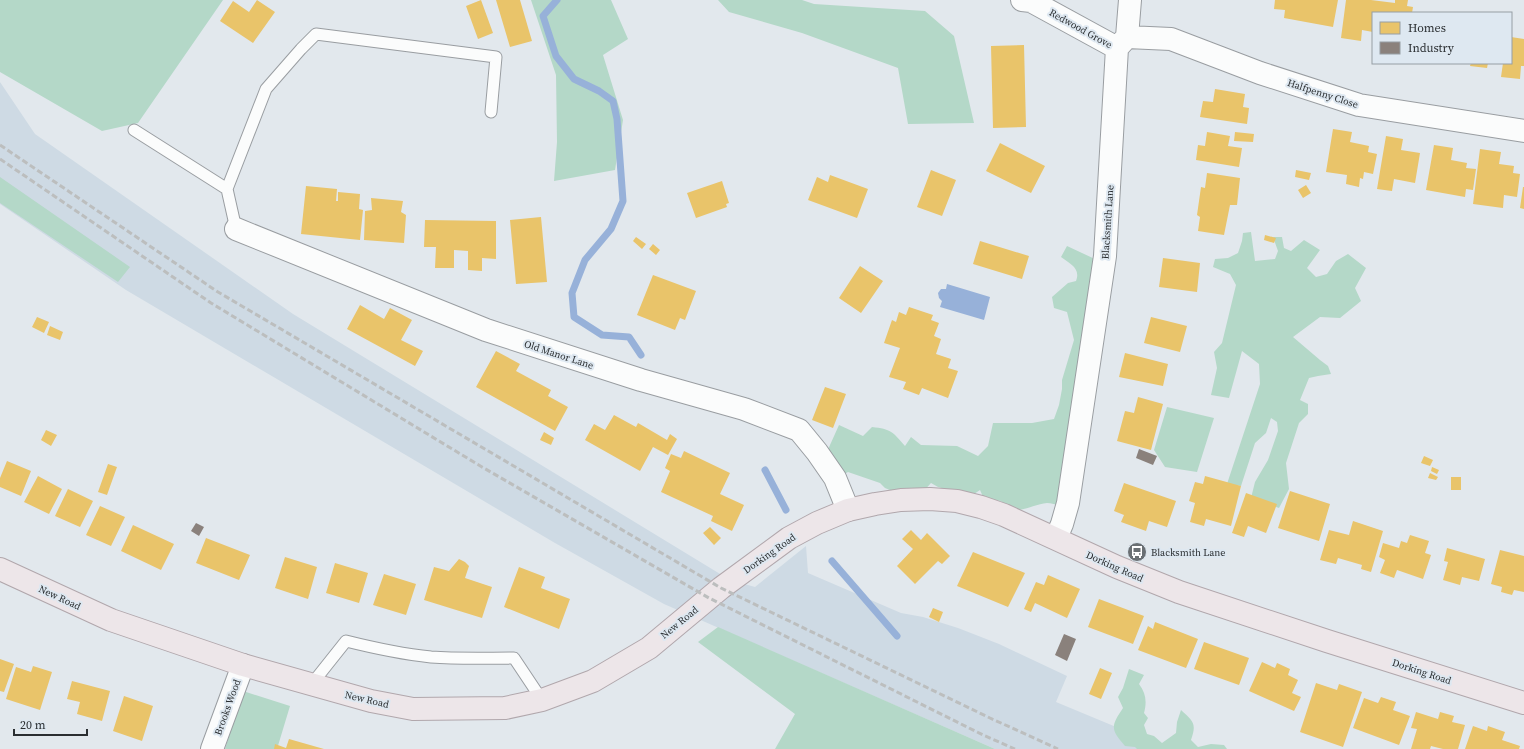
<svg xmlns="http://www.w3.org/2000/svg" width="1524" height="749" font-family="'Source Serif 4',serif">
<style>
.built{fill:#cedae4}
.green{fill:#b4d8c8}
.water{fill:#97b1d9}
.homes{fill:#e9c46a}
.industry{fill:#8a817c}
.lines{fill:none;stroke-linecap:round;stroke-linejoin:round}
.stream{stroke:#97b1d9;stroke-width:7}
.lane-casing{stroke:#999da1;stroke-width:13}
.street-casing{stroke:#999da1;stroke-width:24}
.primary-casing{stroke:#b1a7ac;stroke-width:24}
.lane{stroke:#fbfcfc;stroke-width:11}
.street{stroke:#fbfcfc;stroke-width:22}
.primary{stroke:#ede6e9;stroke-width:22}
.rail{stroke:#bcbebe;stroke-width:3;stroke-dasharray:6 3;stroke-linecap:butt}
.labels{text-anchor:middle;stroke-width:4;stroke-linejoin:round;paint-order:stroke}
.street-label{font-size:10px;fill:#2a2e31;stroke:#dee8f1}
.poi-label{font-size:10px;fill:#2a2e31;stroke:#dee8f1;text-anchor:start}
</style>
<rect width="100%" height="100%" fill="#e2e8ed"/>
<!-- built -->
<path class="built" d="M0,82L35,134L293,314L730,580L755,587L806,546L808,573L901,613L923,617L958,628L999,644L1067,676L1056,702L1169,749H995L664,604L555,543L126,290L0,204Z"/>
<!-- green -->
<path class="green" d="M0,0H223L138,123L102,131L0,72Z
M531,0H611L628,39L603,55L623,120L615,170L554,181L557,142L556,75Z
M718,0H802L814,4L925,11L954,36L974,123L908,124L898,68L802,33L729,12Z
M0,177L130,267L118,282L0,203Z
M1251,232L1255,261L1275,259L1278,251L1273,237H1282L1284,248L1291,251L1304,240L1320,250L1307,268L1316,277L1327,274L1336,261L1348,254L1366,268L1355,288L1361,301L1340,318L1320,317L1293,337L1320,360L1328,366L1331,374L1318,376L1309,378L1300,400L1308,404V414L1299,423L1286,463L1289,489L1279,508L1251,498L1255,482L1268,460L1278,431L1277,422L1271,418L1266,433L1255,443L1241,486L1227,484L1260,384L1259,364L1242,351L1229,398L1211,395L1217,368L1214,352L1222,343L1236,285L1230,274L1213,267L1215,259L1228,258L1238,253L1242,241L1243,233Z
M1067,246L1097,260L1060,505C1056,505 1051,503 1047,503C1031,504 1011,520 1001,501L984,499L980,490L971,496L938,487L931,483L920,495L897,493L885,488L880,483L848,472L837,478L821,465L839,425L863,436L872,427C891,429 893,432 905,446L911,437L921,445L957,446L978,456L988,446L993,423H1032L1054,419L1059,405L1062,389V380L1074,340L1067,312L1054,308L1052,297L1068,283L1076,281C1081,268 1070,264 1061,257Z
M1167,407L1214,418L1197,472L1165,467L1154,450Z
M718,627L995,749H775L795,714L698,642Z
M1129,669L1144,675L1139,684C1146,693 1147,702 1144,713L1148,718L1144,725L1147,734L1154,736L1162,743L1176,733L1177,722L1181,710C1193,721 1197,723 1191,740L1198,747L1211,744L1224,745L1227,749H1137L1135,747L1125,746C1110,729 1111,726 1123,708L1118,697L1123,688Z
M243,691L290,706L277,749H225Z"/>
<!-- water -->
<path class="water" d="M947,284L990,297L984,320L940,307L942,301L939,298L938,293L941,289H946Z"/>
<!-- homes -->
<path class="homes" d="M257,0L275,12L253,43L220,21L233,1L249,12Z
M481,0L493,33L478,39L466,6Z
M496,0H520L532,41L510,47Z
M1275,0H1338L1333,27L1284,18L1285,10L1274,9Z
M1346,0H1371L1395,3V0H1408L1407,6L1413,7L1412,13H1373V32L1362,30L1361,41L1341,38Z
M1511,37L1524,39V66H1521L1520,79L1501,77L1503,63H1511Z
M1024,45L1026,127L993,128L991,46Z
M1471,63H1488L1487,68L1470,66Z
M1215,89L1245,94L1243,107L1249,108L1247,124L1200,117L1203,101L1213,102Z
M1333,129L1352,132L1350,142L1369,146L1368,152L1377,154L1373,174L1364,172L1363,179L1360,178L1359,187L1346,184L1347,175L1326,172Z
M1207,132L1230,136L1228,146L1242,148L1239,167L1196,160L1198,145L1205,146Z
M1235,132L1254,134L1253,142L1234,141Z
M1386,136L1403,139L1401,150L1420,153L1415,183L1394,179L1392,191L1377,189Z
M1000,143L1045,166L1031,193L986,171Z
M1434,145L1453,148L1451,160L1467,163L1466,168L1476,169L1473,190L1466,189L1465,197L1426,190Z
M1480,149L1501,152L1499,164L1514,166L1513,173L1520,174L1517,197L1504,195L1503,208L1473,204Z
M931,170L956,180L942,216L917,207Z
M1296,170L1311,173L1309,180L1295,177Z
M1207,173L1240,178L1237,205H1230L1224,235L1198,231L1200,217L1197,215L1201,187L1205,188Z
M830,175L868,189L857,218L808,200L817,177L828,182Z
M722,181L729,203L726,204L727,207L696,218L687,193Z
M1306,185L1311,193L1303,198L1298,190Z
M306,186L337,189L336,201H338V192L360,194L359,209L363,210L360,240L301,234Z
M1523,187H1524V209L1520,208Z
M371,198L403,201L401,212L406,215L404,243L364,240L365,211L372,210Z
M541,217L547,282L516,284L510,220Z
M425,220L496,221V259L482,258V271L468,270V251L454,250V268H435L436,247H424Z
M1265,235L1276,238L1274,243L1264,240Z
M636,237L646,244L642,249L633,241Z
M980,241L1029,256L1022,279L973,264Z
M653,244L660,250L656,255L649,249Z
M1163,258L1200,263L1197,292L1159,287Z
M860,266L883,281L861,313L839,298Z
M653,275L696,291L685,320L680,318L675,330L637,315Z
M360,305L384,319L390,308L412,320L401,340L423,351L415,366L347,329Z
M909,307L933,315L931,320L939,323L934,336L941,339L936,354L951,359L948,368L958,371L948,398L922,388L919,395L903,389L906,382L889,377L900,348L884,343L892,320L896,322L899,312L906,315Z
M37,317L49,322L44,333L32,327Z
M1151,317L1187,326L1180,352L1144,343Z
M50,326L63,332L60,340L47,335Z
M496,351L520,364L516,371L551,390L548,396L568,407L555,431L476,387Z
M1125,353L1168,364L1163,386L1119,377Z
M825,387L846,394L833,428L812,420Z
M1138,397L1163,404L1151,450L1117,441L1125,411L1134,413Z
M614,415L636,427L638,423L667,440L670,434L677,439L668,455L653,447L640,471L585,440L594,424L605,430Z
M46,430L57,435L51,446L41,440Z
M544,432L554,438L551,445L540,440Z
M684,451L730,473L720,494L744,505L732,531L711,521L713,516L661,492L670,471L665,468L671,454L681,458Z
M1424,456L1433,460L1430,466L1421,463Z
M7,461L31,471L21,496L0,487V478Z
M108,464L117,467L107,495L98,492Z
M1432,467L1439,470L1437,474L1431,471Z
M1430,473L1438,477L1436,480L1428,478Z
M38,476L62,489L49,514L24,502Z
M1205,476L1241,486L1231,526L1206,519L1204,526L1190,522L1195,503L1189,501L1195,482L1203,484Z
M1451,477H1461V490H1451Z
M1124,483L1176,501L1167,527L1149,521L1146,531L1121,522L1124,515L1114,511Z
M68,489L93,501L80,527L55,516Z
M1290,491L1330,504L1319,541L1278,528Z
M1246,493L1277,504L1266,533L1248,526L1244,537L1232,533Z
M100,506L125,517L111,546L86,535Z
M1353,521L1383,531L1371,572L1361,569L1362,565L1338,558L1336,564L1320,560L1329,530L1349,535Z
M133,525L174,544L161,570L121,551Z
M710,527L721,538L714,545L703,533Z
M911,530L921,540L927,533L950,556L942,564L938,561L915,584L897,566L913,549L902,539Z
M1410,535L1429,541L1425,553L1431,555L1423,579L1397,570L1394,578L1380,573L1385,560L1379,557L1383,543L1399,548L1401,541L1407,543Z
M206,538L250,555L239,580L196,563Z
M1447,548L1485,559L1479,581L1462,577L1460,585L1443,580L1448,562L1444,561Z
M1500,550L1524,556V592L1514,590L1512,595L1501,592L1502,587L1491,584Z
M973,552L1025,573L1008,607L957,586Z
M285,557L317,567L308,599L275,588Z
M459,559L465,562L469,566L465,578L492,587L482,618L424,600L434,567L449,571Z
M335,563L368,573L359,603L326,593Z
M519,567L545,577L541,588L570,599L559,629L504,607Z
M384,574L416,584L406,615L373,605Z
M1048,575L1080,589L1067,618L1035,603L1031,612L1024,609L1036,582L1044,585Z
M1099,599L1144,616L1133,644L1088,627Z
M933,608L943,612L939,622L929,617Z
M1155,622L1198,639L1186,668L1138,650L1148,626L1153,629Z
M1204,642L1249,658L1239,685L1194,669Z
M0,659L14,664L4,692L0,691Z
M1262,662L1275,668L1277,663L1290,669L1288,675L1298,680L1292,693L1301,697L1294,711L1249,691Z
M33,666L52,672L40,710L6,699L16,667L31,672Z
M1100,668L1112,673L1101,699L1089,694Z
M72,681L110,691L102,721L77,714L80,702L67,699Z
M1316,683L1337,690L1339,684L1362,692L1343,747L1300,732Z
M124,696L153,706L142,741L113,731Z
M1381,697L1396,702L1393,710L1410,716L1399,745L1353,728L1364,698L1378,703Z
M1416,712L1438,719L1440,712L1454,716L1452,722L1465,725L1458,749H1443L1431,746L1430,749H1411L1417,729L1411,728Z
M1473,726L1487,731L1488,726L1505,732L1502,740L1520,746L1519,749H1465Z
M289,739L324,749H274L275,744L286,748Z"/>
<!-- industry -->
<path class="industry" d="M1139,449L1157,456L1153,465L1136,458Z
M196,523L204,527L199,536L191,531Z
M1064,634L1076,639L1067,661L1055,655Z"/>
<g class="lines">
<!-- stream -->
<path class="stream" d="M557,0L543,16L556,56L574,79L599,91L613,101L617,119L623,201L611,229L585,260L572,293L574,317L602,335L629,337L641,355
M765,470L786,510
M832,561L897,636"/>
<!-- lane casing -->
<g class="lane-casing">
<path id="lane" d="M134,130L227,189
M236,229L227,189L266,89L301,49L316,34L496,57L491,112
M311,685L346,641C374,648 402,654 431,657C459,659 486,658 514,658L542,700"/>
</g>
<!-- street casing -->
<g class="street-casing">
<path id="street" d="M1022,0L1031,1L1117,48
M1127,37L1171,39L1260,73L1359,105L1524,131
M236,229L486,330L641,380L744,409L799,430L817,452L835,478L848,510
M1056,538L1062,524L1068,503L1105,256L1117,48L1127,37L1130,0
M212,749L243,665"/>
</g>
<!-- primary casing -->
<g class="primary-casing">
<path id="primary" d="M0,569L111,620L243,665L371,701L413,709L505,708L542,700L593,681L649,648L721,588L789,538L817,523L848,510L875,504L901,500L930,499L957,501L981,507L1004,515L1117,567L1179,592L1327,641L1524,703"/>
</g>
<!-- lane -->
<use href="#lane" class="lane"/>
<!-- street -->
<use href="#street" class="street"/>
<!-- primary -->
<use href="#primary" class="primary"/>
<!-- rail -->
<path class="rail" d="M0,145L218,292L721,588L990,718L1058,749
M0,159L211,303L482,467L709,598L983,735L1015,749"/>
</g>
<!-- icons -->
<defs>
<g id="bus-disc" transform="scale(1)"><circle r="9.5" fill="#6a6f73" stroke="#dee8f1"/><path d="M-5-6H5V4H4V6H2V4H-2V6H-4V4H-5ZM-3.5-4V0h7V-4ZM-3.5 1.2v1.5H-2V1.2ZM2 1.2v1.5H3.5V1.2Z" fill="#fff"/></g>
</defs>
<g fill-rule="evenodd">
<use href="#bus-disc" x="1137" y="552"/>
</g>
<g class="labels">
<!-- street labels -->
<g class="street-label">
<text transform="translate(1081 28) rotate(29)" y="4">Redwood Grove</text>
<text transform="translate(1323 93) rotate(18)" y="4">Halfpenny Close</text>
<text transform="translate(1107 222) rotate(-86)" y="4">Blacksmith Lane</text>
<text transform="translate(559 354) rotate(18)" y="4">Old Manor Lane</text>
<text transform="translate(769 553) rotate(-35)" y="4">Dorking Road</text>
<text transform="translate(1115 566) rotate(24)" y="4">Dorking Road</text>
<text transform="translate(60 597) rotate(25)" y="4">New Road</text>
<text transform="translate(679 622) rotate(-39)" y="4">New Road</text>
<text transform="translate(1422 671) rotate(18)" y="4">Dorking Road</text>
<text transform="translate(367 699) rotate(13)" y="4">New Road</text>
<text transform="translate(227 707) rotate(-70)" y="4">Brooks Wood</text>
</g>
<!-- poi labels -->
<g class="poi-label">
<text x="1151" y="556">Blacksmith Lane</text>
</g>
</g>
<!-- legend -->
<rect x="1372" y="12" width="140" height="52" fill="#dee8f1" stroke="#969ea4"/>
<rect x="1380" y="22" width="20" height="12" fill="#e9c46a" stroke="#969ea4"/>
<text x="1408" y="32" font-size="12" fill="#2a2e31">Homes</text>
<rect x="1380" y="42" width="20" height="12" fill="#8a817c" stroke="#969ea4"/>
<text x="1408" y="52" font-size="12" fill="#2a2e31">Industry</text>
<!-- scale -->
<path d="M14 729v6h73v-6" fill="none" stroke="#2a2e31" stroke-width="2"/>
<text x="20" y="729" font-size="12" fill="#2a2e31" stroke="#dee8f1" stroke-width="3" paint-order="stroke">20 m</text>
</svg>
